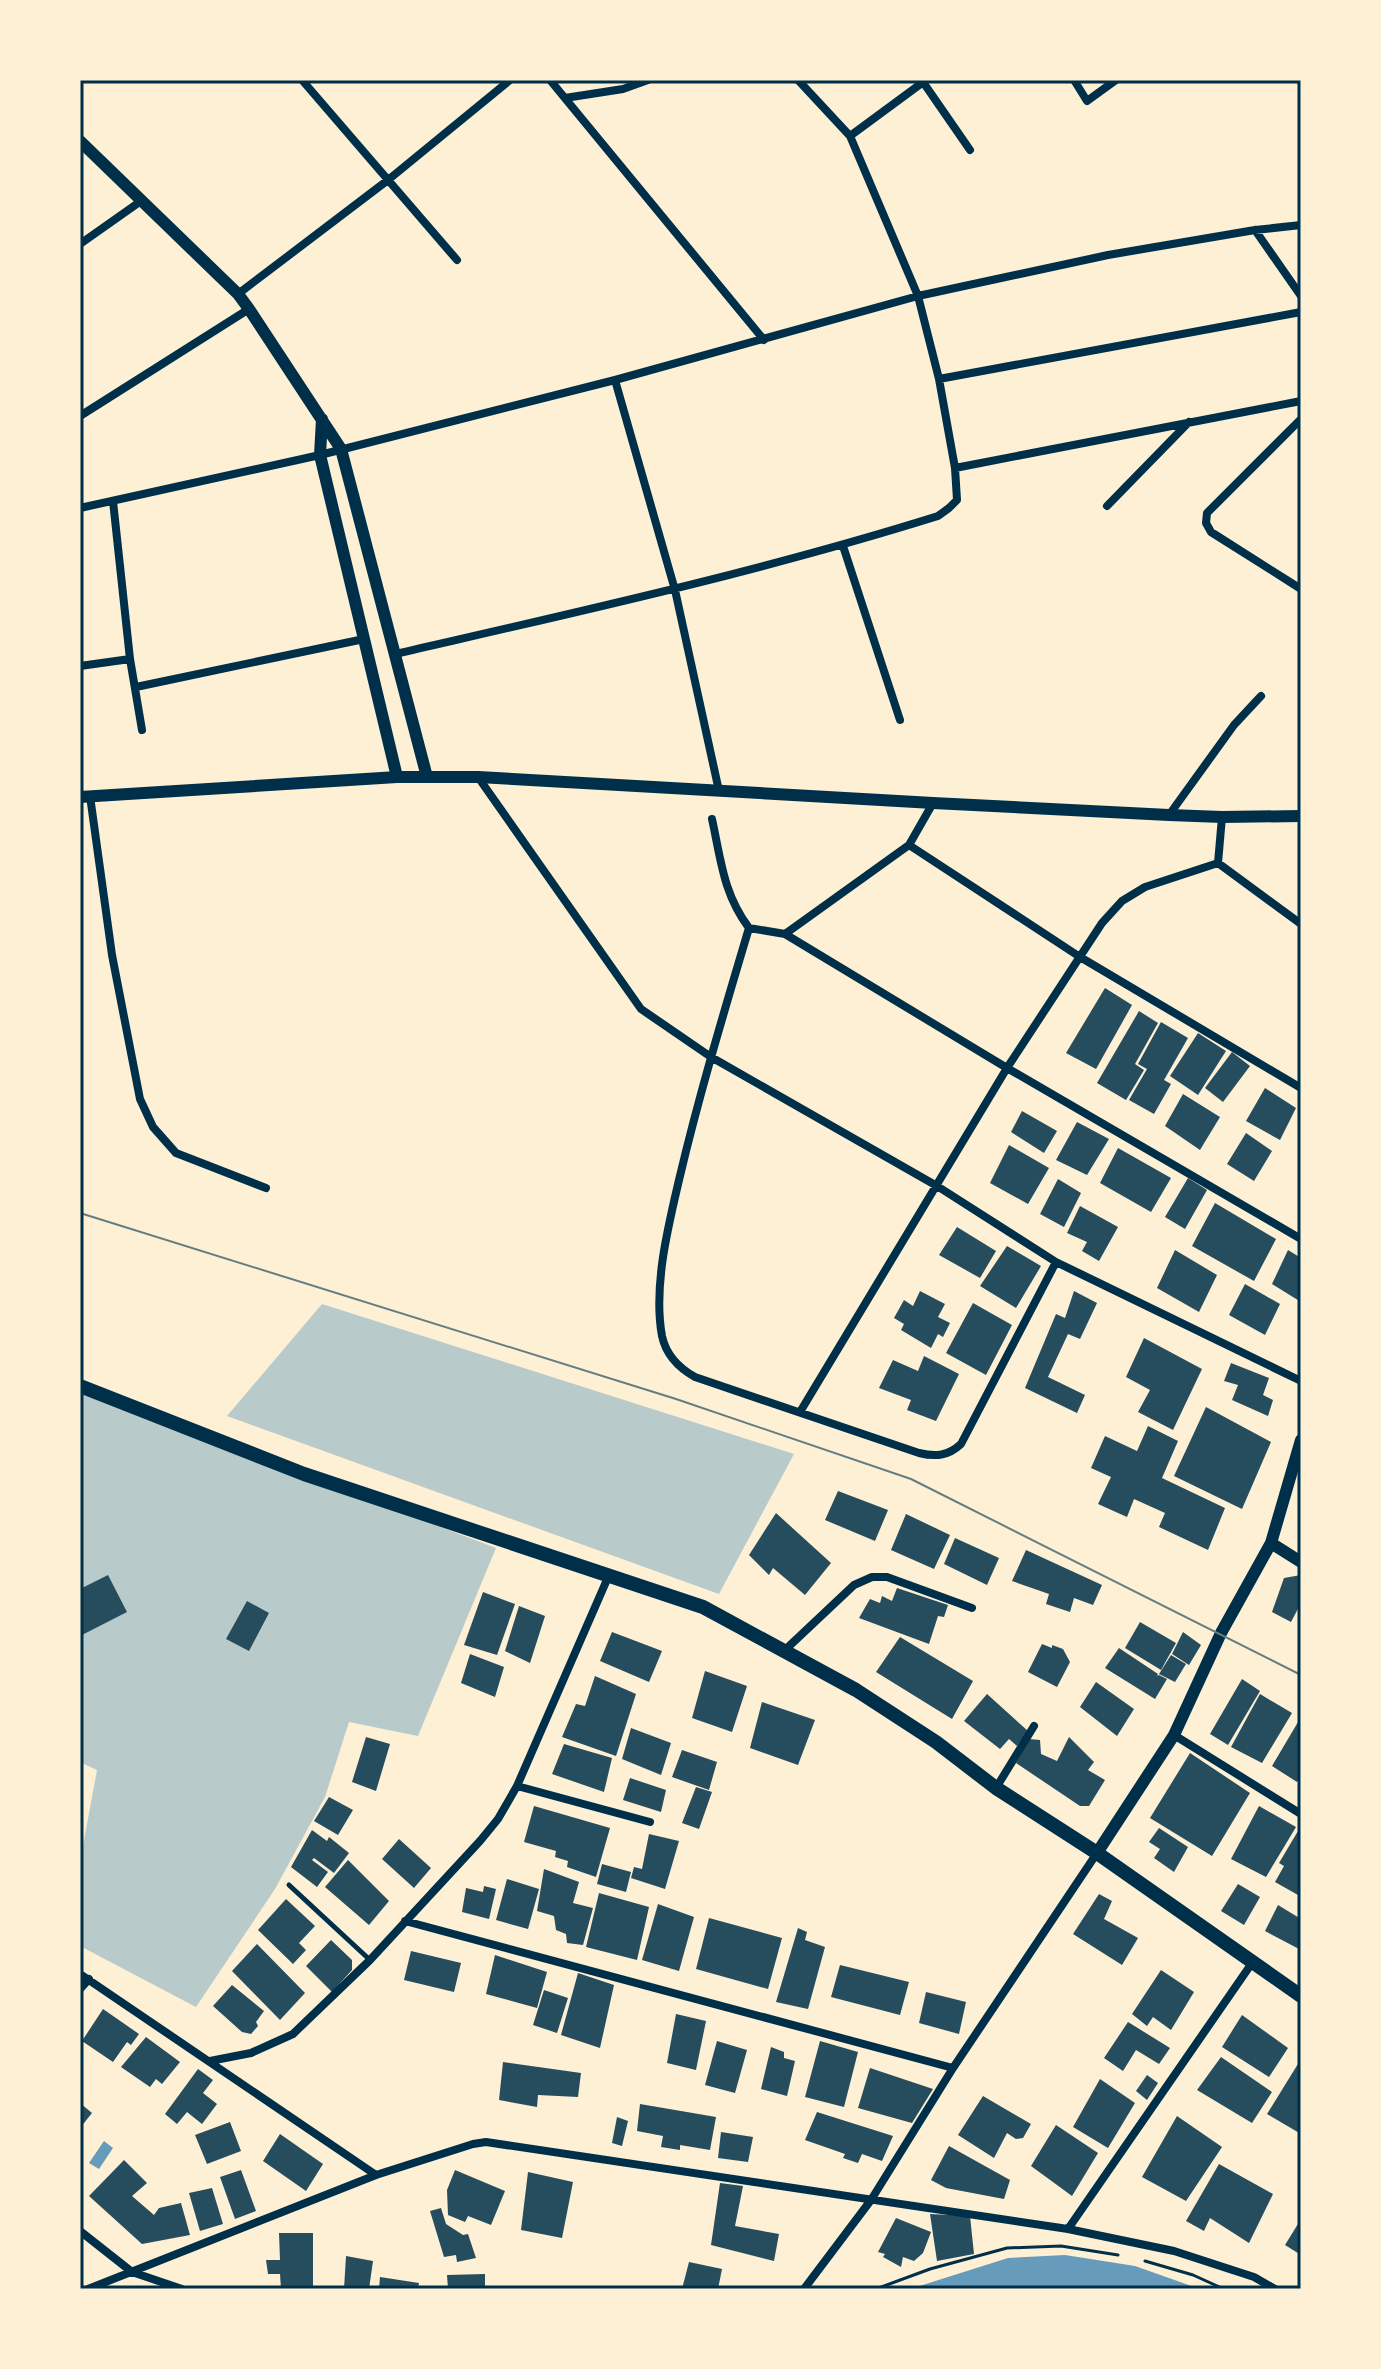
<svg xmlns="http://www.w3.org/2000/svg" width="1381" height="2369" font-family="'Sofia Sans Condensed',sans-serif">
<style>
.green{fill:#b9caca}
.water{fill:#669bbc}
.building{fill:#264d5e}
.lines{fill:none;stroke-linecap:round;stroke-linejoin:round}
.path{stroke:#003049;stroke-width:3}
.service{stroke:#003049;stroke-width:5}
.minor{stroke:#003049;stroke-width:8}
.tertiary{stroke:#003049;stroke-width:12}
.secondary{stroke:#003049;stroke-width:14}
.tram{stroke:#657d81;stroke-width:2}
.neatline{fill:none;stroke:#003049;stroke-width:3}
</style>
<rect width="100%" height="100%" fill="#fdf0d5"/>
<!-- green -->
<path class="green" d="M322,1304L794,1454L719,1594L227,1416Z
M80,1390L496,1548L418,1736L349,1722L325,1797L275,1889L196,2007L80,1946V1862L97,1770L80,1762Z"/>
<!-- water -->
<path class="water" d="M104,2141L113,2148L99,2169L89,2163Z
M1065,2255L1135,2266L1200,2289H910L1008,2258Z"/>
<!-- building -->
<path class="building" d="M1105,988L1132,1005L1096,1069L1066,1053Z
M1139,1011L1158,1023L1135,1064L1144,1070L1126,1100L1097,1083Z
M1161,1022L1188,1038L1164,1080L1171,1084L1154,1114L1129,1100L1147,1069L1138,1064Z
M1198,1033L1226,1051L1198,1095L1170,1076Z
M1232,1052L1250,1066L1223,1102L1205,1088Z
M1265,1088L1296,1108L1280,1140L1246,1121Z
M1183,1094L1220,1117L1200,1150L1165,1126Z
M1022,1111L1057,1131L1044,1153L1011,1132Z
M1077,1122L1109,1139L1087,1175L1056,1160Z
M1246,1133L1272,1151L1254,1181L1227,1164Z
M1009,1145L1049,1168L1028,1204L990,1183Z
M1118,1148L1171,1178L1151,1212L1100,1183Z
M1188,1178L1207,1190L1185,1229L1165,1217Z
M1058,1179L1081,1193L1064,1227L1040,1214Z
M1215,1203L1276,1239L1254,1281L1192,1246Z
M1080,1206L1118,1227L1099,1261L1082,1251L1087,1242L1067,1233Z
M957,1227L996,1251L980,1278L939,1255Z
M1007,1246L1041,1266L1016,1308L980,1286Z
M1175,1250L1217,1275L1199,1312L1157,1288Z
M1288,1250L1301,1258V1302L1272,1284Z
M1245,1284L1280,1304L1265,1335L1229,1315Z
M920,1291L945,1304L938,1317L950,1323L943,1337L938,1334L931,1348L901,1330L904,1324L894,1318L904,1300L913,1306Z
M1074,1291L1097,1303L1080,1339L1068,1334L1048,1377L1085,1395L1077,1413L1025,1388L1056,1314L1065,1318Z
M973,1303L1012,1325L986,1375L946,1353Z
M1144,1338L1202,1369L1173,1430L1138,1412L1150,1390L1126,1377Z
M924,1356L959,1374L936,1421L907,1410L911,1400L879,1388L893,1360L918,1371Z
M1231,1363L1269,1378L1263,1395L1273,1400L1268,1416L1232,1400L1238,1385L1224,1381Z
M1206,1407L1271,1442L1242,1509L1174,1476Z
M1148,1426L1178,1441L1162,1478L1225,1508L1208,1550L1159,1527L1165,1513L1134,1499L1127,1517L1098,1504L1111,1477L1091,1468L1105,1436L1137,1451Z
M838,1491L888,1510L875,1541L825,1520Z
M776,1513L831,1563L805,1595L773,1568L769,1575L749,1555Z
M906,1514L950,1535L934,1569L891,1550Z
M955,1538L999,1558L987,1585L944,1564Z
M1026,1550L1102,1585L1093,1605L1074,1598L1070,1612L1046,1604L1049,1594L1012,1581Z
M108,1575L127,1612L82,1635L80,1631V1589Z
M1301,1575V1603L1291,1622L1272,1612L1284,1578Z
M897,1588L948,1605L944,1617L938,1616L929,1644L859,1618L870,1599L880,1603L882,1596L892,1601Z
M483,1592L515,1604L497,1655L464,1645Z
M247,1601L269,1613L249,1651L226,1639Z
M519,1606L545,1616L530,1663L505,1651Z
M1140,1622L1176,1643L1161,1670L1125,1648Z
M612,1632L662,1651L649,1682L600,1661Z
M1183,1632L1201,1645L1189,1665L1172,1654Z
M900,1637L973,1681L952,1719L876,1672Z
M1042,1644L1052,1648V1645L1063,1649L1070,1662L1057,1687L1028,1672Z
M1119,1648L1158,1674L1157,1676L1159,1675L1167,1679L1155,1699L1105,1668Z
M470,1654L504,1667L495,1697L461,1683Z
M1171,1655L1186,1664L1175,1682L1159,1674Z
M705,1671L747,1686L732,1732L692,1718Z
M595,1676L636,1694L616,1756L562,1737L576,1704L585,1706Z
M1242,1679L1260,1691L1228,1745L1210,1734Z
M1096,1682L1134,1709L1117,1736L1080,1707Z
M987,1694L1028,1731L1017,1746L1009,1739L1000,1749L964,1721Z
M1260,1694L1292,1713L1262,1763L1231,1747Z
M762,1702L815,1720L798,1765L750,1748Z
M1301,1717V1776L1297,1782L1272,1766Z
M631,1728L671,1743L661,1775L622,1759Z
M366,1737L390,1744L376,1791L352,1782Z
M1069,1737L1094,1762L1088,1770L1105,1780L1089,1806H1080L1016,1763L1029,1739L1040,1740L1041,1754L1057,1761Z
M564,1744L612,1758L604,1792L552,1774Z
M682,1750L717,1762L709,1790L672,1777Z
M1190,1753L1250,1793L1212,1856L1150,1818Z
M630,1778L666,1790L661,1812L623,1800Z
M696,1787L712,1792L699,1829L682,1823Z
M329,1797L353,1810L338,1835L314,1821Z
M534,1806L610,1828L596,1877L567,1867L568,1861L555,1857L556,1851L524,1842Z
M1259,1806L1296,1827L1266,1877L1231,1859Z
M1301,1826V1889L1298,1895L1275,1882L1284,1866L1279,1863Z
M1159,1828L1188,1847L1174,1872L1154,1858L1160,1849L1149,1842Z
M312,1830L327,1841L329,1837L349,1853L334,1873L314,1858L312,1860L328,1872L317,1887L291,1867Z
M649,1834L679,1841L665,1889L631,1878L634,1867L642,1869Z
M399,1839L431,1868L414,1888L382,1859Z
M348,1860L389,1901L369,1925L325,1887Z
M602,1864L631,1872L626,1892L597,1884Z
M544,1869L579,1882L573,1903L593,1908L583,1945L567,1943L566,1934L556,1930L554,1916L537,1911Z
M507,1879L539,1889L528,1929L496,1920Z
M1238,1884L1260,1897L1244,1925L1221,1911Z
M484,1886L496,1889L489,1919L462,1912L466,1888L483,1892Z
M599,1893L649,1907L637,1960L586,1947Z
M1099,1894L1112,1901L1104,1919L1138,1938L1122,1965L1073,1934Z
M286,1899L315,1926L299,1943L306,1950L293,1964L258,1930Z
M658,1904L694,1917L679,1971L642,1960Z
M1278,1905L1301,1919V1945L1299,1949L1265,1931Z
M709,1918L782,1938L768,1989L696,1969Z
M798,1928L807,1932L805,1940L825,1947L808,2009L776,2002Z
M331,1940L352,1960V1970L332,1992L306,1966Z
M257,1944L305,1993L280,2020L232,1971Z
M411,1951L461,1963L454,1992L404,1980Z
M495,1955L547,1972L537,2008L486,1994Z
M840,1965L909,1982L900,2015L831,1997Z
M1161,1970L1194,1992L1171,2030L1153,2017L1147,2026L1132,2014Z
M578,1973L614,1985L600,2048L561,2035Z
M232,1985L264,2011L256,2022L258,2026L251,2034L242,2032L213,2006Z
M544,1990L568,1998L557,2033L533,2025Z
M926,1992L966,2002L959,2034L919,2023Z
M103,2009L139,2034L131,2045L127,2042L113,2062L82,2041Z
M676,2014L706,2021L696,2070L667,2063Z
M1242,2015L1288,2048L1269,2077L1222,2047Z
M1128,2022L1170,2048L1159,2064L1136,2050L1123,2071L1104,2058Z
M146,2037L180,2062L162,2084L156,2079L150,2087L121,2067Z
M717,2041L747,2050L735,2093L705,2085Z
M820,2041L858,2052L844,2107L805,2097Z
M771,2047L784,2052V2058L795,2061L787,2096L761,2089Z
M1221,2057L1272,2092L1252,2123L1197,2090Z
M1301,2059V2134L1267,2114Z
M503,2062L581,2073L578,2097L538,2095L537,2107L499,2100Z
M870,2068L933,2089L912,2123L858,2108Z
M198,2069L213,2080L203,2093L217,2104L202,2124L187,2112L177,2124L165,2114Z
M1147,2075L1158,2083L1147,2100L1136,2091Z
M1100,2079L1135,2103L1108,2148L1073,2127Z
M983,2096L1031,2124L1023,2138L1016,2139L1007,2133L994,2158L958,2135Z
M80,2103L92,2113L80,2128Z
M640,2104L716,2117L710,2150L680,2145V2150L661,2147L663,2136L637,2131Z
M817,2112L893,2136L882,2161L862,2154L858,2163L843,2158L845,2154L805,2140Z
M1177,2116L1222,2147L1186,2201L1142,2177Z
M617,2117L628,2121L622,2146L612,2143Z
M230,2122L241,2151L207,2164L195,2135Z
M1056,2125L1098,2153L1072,2196L1031,2166Z
M721,2132L753,2137L748,2162L718,2158Z
M280,2134L323,2164L306,2191L263,2161Z
M949,2146L1010,2180L1004,2199L946,2188L931,2180Z
M124,2160L147,2183L132,2196L154,2215L159,2208L181,2203L190,2235L142,2244L89,2196Z
M1219,2164L1273,2194L1249,2243L1210,2218L1204,2231L1186,2221Z
M241,2170L256,2211L235,2219L220,2177Z
M455,2170L505,2191L491,2225L468,2216L465,2222L448,2215L447,2190Z
M528,2172L573,2182L562,2238L521,2230Z
M720,2183L743,2186L735,2226L779,2234L774,2261L711,2245Z
M212,2188L223,2224L200,2231L189,2193Z
M441,2208L446,2224L463,2235L468,2234L476,2258L457,2262L456,2255L444,2257L430,2211Z
M930,2214L970,2216L974,2254L937,2261Z
M896,2218L931,2232L923,2253L914,2261L903,2257L901,2267L883,2257L885,2254L878,2252Z
M1301,2219V2255L1285,2245Z
M279,2233H313V2289H281L280,2274H268L266,2260H280Z
M346,2256L373,2261L369,2289H344Z
M689,2262L722,2269L718,2289H682Z
M485,2274V2289H448L447,2275Z
M380,2277L419,2283L418,2289H379Z"/>
<g class="lines">
<!-- path -->
<path class="path" d="M1145,2261L1193,2275L1224,2289
M876,2289L930,2269L1007,2248L1061,2246L1118,2255"/>
<!-- service -->
<path class="service" d="M289,1885L370,1960"/>
<!-- minor -->
<path class="minor" d="M302,80L457,260
M550,80L764,340
M1074,80L1087,101L1116,80
M1300,80L1301,82
M923,82L970,150
M565,98L623,89L648,80
M850,136L926,80
M1255,230L1301,296
M80,244L141,201
M238,294L388,180L510,80
M939,379L1301,312
M615,380L675,590L719,791
M80,416L249,309
M1301,419L1207,513L1206,523L1211,532L1301,589
M955,468L1301,401
M113,501L130,659L142,730
M1107,506L1189,422
M80,508L320,455L615,380L918,296L1108,255L1255,230L1301,225
M843,546L900,720
M395,654C577,612 759,572 938,516L949,508L957,500L955,468L939,379L918,296L850,136L798,80
M80,666L130,659
M136,687L364,639
M478,777L641,1009L711,1057L937,1186L1056,1262L1301,1381
M90,796L112,955L140,1099L153,1127L176,1153L266,1188
M1169,815L1234,725L1261,696
M712,819C721,860 723,893 749,928
M909,845L1080,957L1301,1088
M1218,863L1301,924
M785,934L909,845L933,803
M1056,1262L961,1444C948,1456 936,1457 919,1453L695,1377C679,1368 666,1355 662,1336C653,1287 668,1227 679,1180C699,1095 724,1012 749,928L785,934L1007,1068L1301,1239
M800,1412L1007,1068L1102,923L1122,901L1145,887L1218,863L1222,817
M785,1650L854,1585L872,1577H887L972,1608
M1174,1735L1301,1814
M517,1786L650,1822
M996,1788L1034,1726
M405,1921L953,2068
M80,1974L376,2175
M80,1989L89,1979
M210,2061L251,2053L293,2034L370,1960L480,1841L498,1819L517,1786L609,1575
M1068,2229L1252,1963
M80,2231L132,2272L182,2289
M88,2289L376,2175L473,2144L486,2142L1068,2229L1174,2251L1254,2277L1275,2289
M804,2289L871,2200L953,2068L1097,1853"/>
<!-- tertiary -->
<path class="tertiary" d="M80,141L238,294L249,309L341,449L427,777
M322,419L320,455L397,777
M80,797L397,777H478L933,803L1169,815L1222,817L1301,816
M1271,1543L1301,1562
M1097,1853L1174,1735L1221,1633L1271,1543L1301,1440"/>
<!-- secondary -->
<path class="secondary" d="M80,1386L304,1474L703,1607L856,1690L936,1742L996,1788L1097,1853L1301,1996"/>
<!-- tram -->
<path class="tram" d="M80,1213L676,1399L911,1479L1301,1675"/>
</g>
<!-- border -->
<rect width="1381" height="2369" fill="none" stroke="#fdf0d5" stroke-width="164"/>
<rect x="82" y="82" width="1217" height="2205" class="neatline"/>
</svg>
